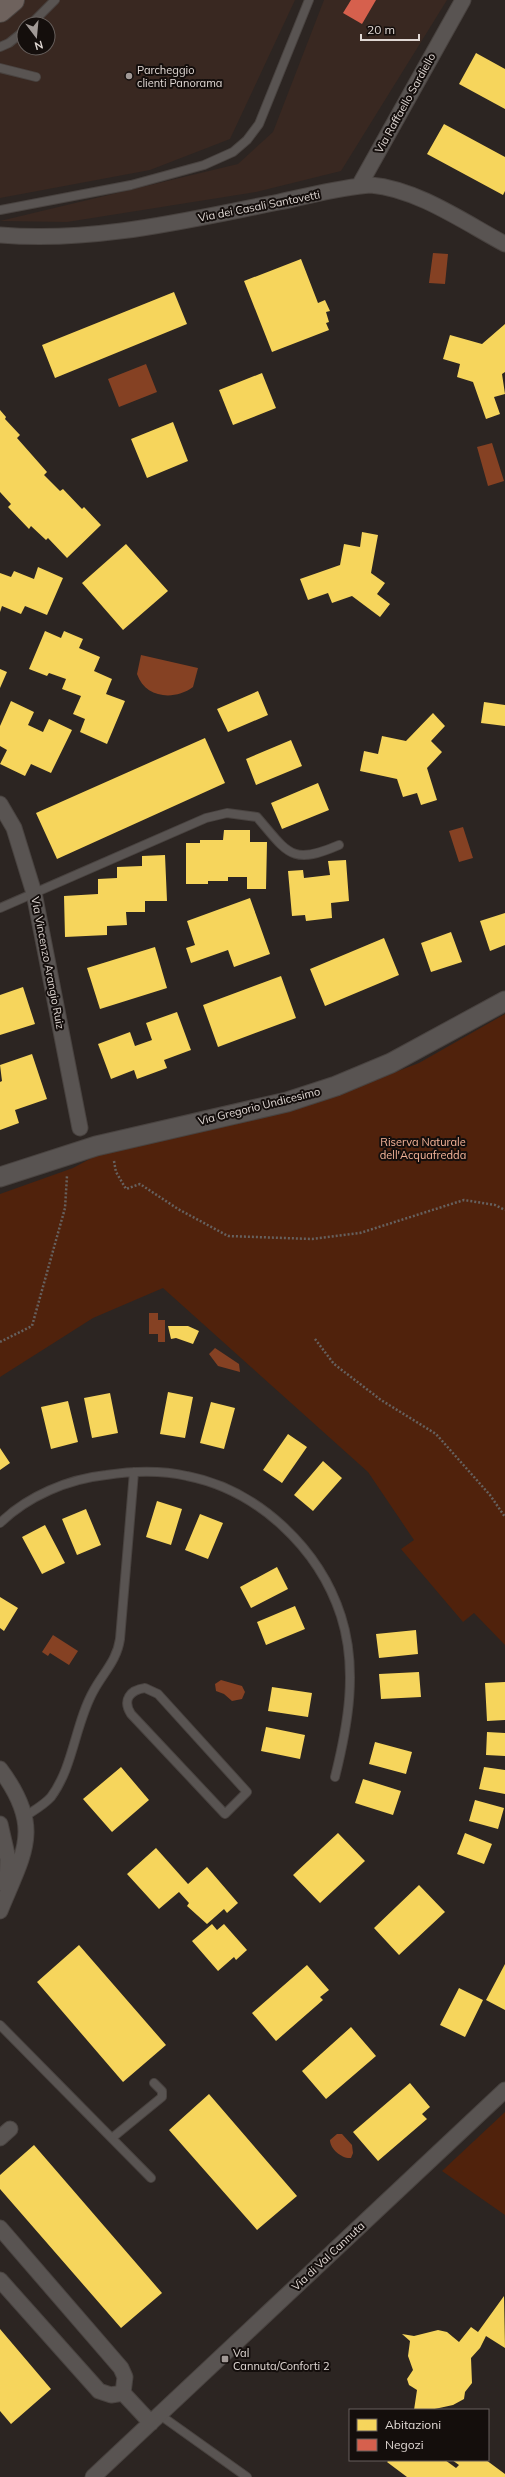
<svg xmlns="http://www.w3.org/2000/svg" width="505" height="2477" font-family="Mulish,sans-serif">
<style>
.built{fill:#392821;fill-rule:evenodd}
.green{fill:#50220c}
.water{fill:#854123}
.homes{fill:#f6d55c}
.shops{fill:#d6604d}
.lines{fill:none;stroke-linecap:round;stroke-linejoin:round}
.service-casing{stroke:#494340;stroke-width:10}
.minor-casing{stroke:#494340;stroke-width:17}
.tertiary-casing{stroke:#494340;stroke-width:21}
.trunk-casing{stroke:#494340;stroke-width:24}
.path{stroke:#66615f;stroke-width:2.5;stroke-dasharray:2 2;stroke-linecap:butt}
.service{stroke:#595452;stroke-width:8}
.minor{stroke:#595452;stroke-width:15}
.tertiary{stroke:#595452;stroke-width:19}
.trunk{stroke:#6e625d;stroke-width:22}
.poi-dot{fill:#a19996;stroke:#140e0c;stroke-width:1.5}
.labels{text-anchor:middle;stroke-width:4;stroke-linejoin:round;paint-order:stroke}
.poi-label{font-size:11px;fill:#e0d8d4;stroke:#140e0c;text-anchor:start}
.street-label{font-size:11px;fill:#e0d8d4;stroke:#140e0c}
.park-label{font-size:11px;fill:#f6b59a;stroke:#140e0c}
</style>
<rect width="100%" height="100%" fill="#2c2522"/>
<!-- built -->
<path class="built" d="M0,0H295L230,139L150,170L0,198ZM24,24H48V48H24Z
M324,0H447L341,171L256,192L67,222L0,221L238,164L273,132Z"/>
<!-- green -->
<path class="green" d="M505,1014V1645L474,1613L463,1622L401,1549L414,1540L368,1472L163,1288L93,1318L0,1377V1194L73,1168L99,1154L330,1097L419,1063Z
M505,2112V2215L442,2171Z"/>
<!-- water -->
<path class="water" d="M433,253L448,254L445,284L429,283Z
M146,364L157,392L119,407L108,379Z
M492,443L504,481L488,486L477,447Z
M141,655L198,668L193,687C174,701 145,698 137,674Z
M463,827L473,858L459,862L449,831Z
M149,1313H158V1320H165V1342H158V1334H149Z
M215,1348L239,1364L240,1372L218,1366L209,1354Z
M53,1635L78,1651L69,1665L50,1653L48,1656L42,1652Z
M221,1680L242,1686L245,1692L242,1699L232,1701L224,1694L216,1691L215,1684Z
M337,2134H342L352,2145L353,2153L351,2158C342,2159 330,2149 330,2140Z"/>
<!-- homes -->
<path class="homes" d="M476,53L505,69V109L459,84Z
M444,124L505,157V191L503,195L427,154Z
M301,259L318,303L325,300L330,311L326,312L329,322L326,323L329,330L272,352L244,281Z
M174,292L187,324L55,378L42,345Z
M505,324V372L502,374L505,394L494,397L500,414L486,419L473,382L457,377L460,364L443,359L450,335L482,344Z
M262,373L276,408L233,425L219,390Z
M0,410L6,417L5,419L20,435L17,438L47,472L44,475L60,491L63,489L82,509L84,507L101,525L67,558L48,538L46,540L31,526L29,529L8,507L11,504L0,492Z
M173,422L188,461L147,478L131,439Z
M362,532L378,535L371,573L385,583L377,594L390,604L380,617L352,596L332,603L328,593L308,600L300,579L340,565L344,544L360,547Z
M126,544L168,591L123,630L82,583Z
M38,567L63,578L47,615L25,606L21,614L2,606L0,612V573L11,577L14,571L34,579Z
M45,631L61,638L64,631L83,639L79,648L100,657L94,671L112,679L106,694L125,701L107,744L80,732L85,719L73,714L81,696L62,689L66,679L49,673L47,676L29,669Z
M0,669L7,672L0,688Z
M258,691L268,715L228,732L217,709Z
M11,701L34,712L28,725L43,732L49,719L72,730L51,773L31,764L25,776L0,764L7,750L0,746V726Z
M484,702L505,705V726L481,723Z
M433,713L445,726L431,741L442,752L427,768L437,800L421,805L417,793L403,797L397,779L360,771L364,751L378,754L382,736L406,741Z
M205,738L225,783L57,859L36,813Z
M291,740L302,766L256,785L246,759Z
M318,783L329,810L282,829L271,803Z
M224,830H250V842H267L266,889H247V877H228V881H208V884H186V843H200V840H223Z
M165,855L167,901H145V912H126L127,925L107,926V935L65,937L64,896L98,894V879L117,878V867L142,866V856Z
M346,860L349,901L331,903L332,918L306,921L305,915L292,916L288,871L303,870L304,878L330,875L328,861Z
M250,898L270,954L234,967L228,950L191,963L186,948L195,945L187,921Z
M505,913V945L490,951L480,921Z
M451,932L462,962L431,972L421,943Z
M384,938L399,975L325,1006L310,969Z
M155,947L167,988L100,1009L87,968Z
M281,976L296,1018L218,1047L203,1005Z
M23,987L35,1024L0,1035V995Z
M177,1012L191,1050L164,1060L167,1068L137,1079L134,1070L111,1079L98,1044L130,1032L135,1046L152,1040L146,1023Z
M32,1054L47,1099L15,1110L19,1123L0,1130V1082L2,1081L0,1065Z
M168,1326H188L199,1331L193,1344L176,1338L171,1339Z
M168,1392L193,1397L185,1438L160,1434Z
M110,1393L118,1433L92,1438L84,1398Z
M68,1401L78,1442L51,1449L41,1407Z
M211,1402L235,1408L224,1449L200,1443Z
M288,1434L307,1447L282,1483L263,1470Z
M0,1448L10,1463L0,1470Z
M323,1461L342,1478L313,1511L294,1495Z
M157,1501L182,1509L171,1545L146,1537Z
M86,1509L101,1545L77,1555L62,1519Z
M200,1514L223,1523L208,1559L185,1550Z
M45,1525L65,1563L42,1574L22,1537Z
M277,1567L288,1589L251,1608L240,1587Z
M0,1597L18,1608L4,1631L0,1628Z
M295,1606L305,1629L266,1645L257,1622Z
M416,1630L418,1654L379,1658L376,1634Z
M419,1672L421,1697L381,1699L379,1674Z
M505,1682V1720L487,1721L485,1683Z
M272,1687L312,1693L308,1717L268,1711Z
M266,1727L305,1735L300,1759L261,1751Z
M487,1732L505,1733V1756L486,1755Z
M375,1742L412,1752L406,1774L369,1764Z
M121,1767L149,1800L112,1832L83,1799Z
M484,1767L505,1770V1794L479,1789Z
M363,1779L401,1791L393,1815L355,1803Z
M475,1800L504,1808L498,1829L469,1821Z
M338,1833L365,1861L320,1903L293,1875Z
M465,1833L492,1844L484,1864L457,1854Z
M156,1848L188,1884L207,1867L238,1903L227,1913L224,1909L207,1924L187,1906L189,1903L179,1892L159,1909L127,1874Z
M419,1885L445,1912L399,1955L374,1928Z
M212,1924L217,1930L224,1924L247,1950L236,1960L234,1957L218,1971L192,1941Z
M79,1945L166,2045L123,2082L37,1982Z
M505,1964V2010L486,2000Z
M307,1965L329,1990L320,1997L323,2000L276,2041L252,2013Z
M459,1988L483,2000L465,2037L440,2025Z
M351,2027L376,2056L326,2099L302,2071Z
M410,2083L430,2107L422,2114L427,2119L378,2161L353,2132Z
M209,2094L297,2196L257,2230L169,2130Z
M34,2145L162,2293L121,2328L0,2189V2175Z
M504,2296L505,2348L486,2336L480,2348L471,2358L472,2383L465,2392L464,2399L453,2405L430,2410H414L417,2390L409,2385L407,2379L413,2370L408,2356L410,2341L402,2334L414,2336L438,2330L447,2332L459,2342L471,2327L478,2332Z
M0,2329L51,2389L11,2424L0,2411Z
M389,2460H445L456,2468L459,2465L452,2460H486L505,2474V2477H407L387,2462Z"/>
<!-- shops -->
<path class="shops" d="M351,0H376L362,24L343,13Z"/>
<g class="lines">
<!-- service casing -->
<g class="service-casing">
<path id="service" d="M31,24L55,0
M0,47L9,43L24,31
M0,68L36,77
M0,210L131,185L204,165L233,152L247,140L259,124L309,0
M0,908L206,818L227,813L257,817C288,853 291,866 339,845
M0,1523C28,1496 68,1479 106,1475C132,1471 161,1470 187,1476C258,1490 319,1548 341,1616C358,1669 348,1725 335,1777
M145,1688L158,1694L247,1792L225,1814L131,1714C122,1700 130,1690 145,1688Z
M24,1817C33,1811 44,1805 51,1797C74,1766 75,1723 94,1690C104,1672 117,1660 120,1639L134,1472
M0,2025L151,2178
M112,2138L162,2097V2091L154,2083
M160,2415L247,2477"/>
</g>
<!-- minor casing -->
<g class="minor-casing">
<path id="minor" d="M359,186L463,0
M0,235C95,243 187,220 279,202C309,196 340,187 371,185C417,189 464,222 505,244
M0,804L14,828L34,893L80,1128
M0,1769C44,1828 24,1852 0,1911
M0,1824L8,1859L7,1887
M0,2138L10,2129
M0,2228L121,2368L125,2377L123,2393L111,2395L99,2391L0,2280
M123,2393L151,2423
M93,2477L505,2090"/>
</g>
<!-- tertiary casing -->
<g class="tertiary-casing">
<path id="tertiary" d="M0,1177L96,1146L287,1102L336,1086L391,1063L505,1001"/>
</g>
<!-- trunk casing -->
<g class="trunk-casing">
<path id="trunk" d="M0,11L13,0"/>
</g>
<!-- path -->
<path class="path" d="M114,1161L116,1172L126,1189L140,1184L178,1209L228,1236L312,1239L360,1233L464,1200L495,1205L505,1210
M315,1339L334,1364L381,1400L436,1434L490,1495L505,1517
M0,1342L32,1326L65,1208L67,1176"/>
<!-- service -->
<use href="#service" class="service"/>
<!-- minor -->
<use href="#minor" class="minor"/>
<!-- tertiary -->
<use href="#tertiary" class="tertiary"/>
<!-- trunk -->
<use href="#trunk" class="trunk"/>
</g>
<!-- markers -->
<g class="poi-dot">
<circle cx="129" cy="76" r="4"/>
<rect x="221" y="2355" width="8" height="8" rx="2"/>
</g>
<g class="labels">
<!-- poi labels -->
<g class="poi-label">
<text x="137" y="74">Parcheggio<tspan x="137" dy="13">clienti Panorama</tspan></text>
<text x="233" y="2357">Val<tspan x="233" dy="13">Cannuta/Conforti 2</tspan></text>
</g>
<!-- street labels -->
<g class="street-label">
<text transform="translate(405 103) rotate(-61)" y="4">Via Raffaello Sardiello</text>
<text transform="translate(259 206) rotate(-11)" y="4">Via dei Casali Santovetti</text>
<text transform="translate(48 963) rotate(79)" y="4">Via Vincenzo Arangio Ruiz</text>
<text transform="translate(259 1106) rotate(-14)" y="4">Via Gregorio Undicesimo</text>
<text transform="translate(328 2256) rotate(-43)" y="4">Via di Val Cannuta</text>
</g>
<!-- park labels -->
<g class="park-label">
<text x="423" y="1146">Riserva Naturale<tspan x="423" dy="13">dell'Acquafredda</tspan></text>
</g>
</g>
<!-- legend -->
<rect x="349" y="2409" width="140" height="52" fill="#140e0c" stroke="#665f5c"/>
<rect x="357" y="2419" width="20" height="12" fill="#f6d55c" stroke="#665f5c"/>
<text x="385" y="2429" font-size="12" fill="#e0d8d4">Abitazioni</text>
<rect x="357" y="2439" width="20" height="12" fill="#d6604d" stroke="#665f5c"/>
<text x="385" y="2449" font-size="12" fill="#e0d8d4">Negozi</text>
<!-- north arrow -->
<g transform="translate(36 36) rotate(164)"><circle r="19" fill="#140e0c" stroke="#665f5c"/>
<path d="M0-3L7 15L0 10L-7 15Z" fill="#a19996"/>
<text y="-6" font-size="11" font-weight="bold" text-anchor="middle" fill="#e0d8d4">N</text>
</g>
<!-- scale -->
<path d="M361 34v6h58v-6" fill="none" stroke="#e0d8d4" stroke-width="2"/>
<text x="367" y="34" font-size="12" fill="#e0d8d4" stroke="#140e0c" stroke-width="3" paint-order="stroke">20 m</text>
</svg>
